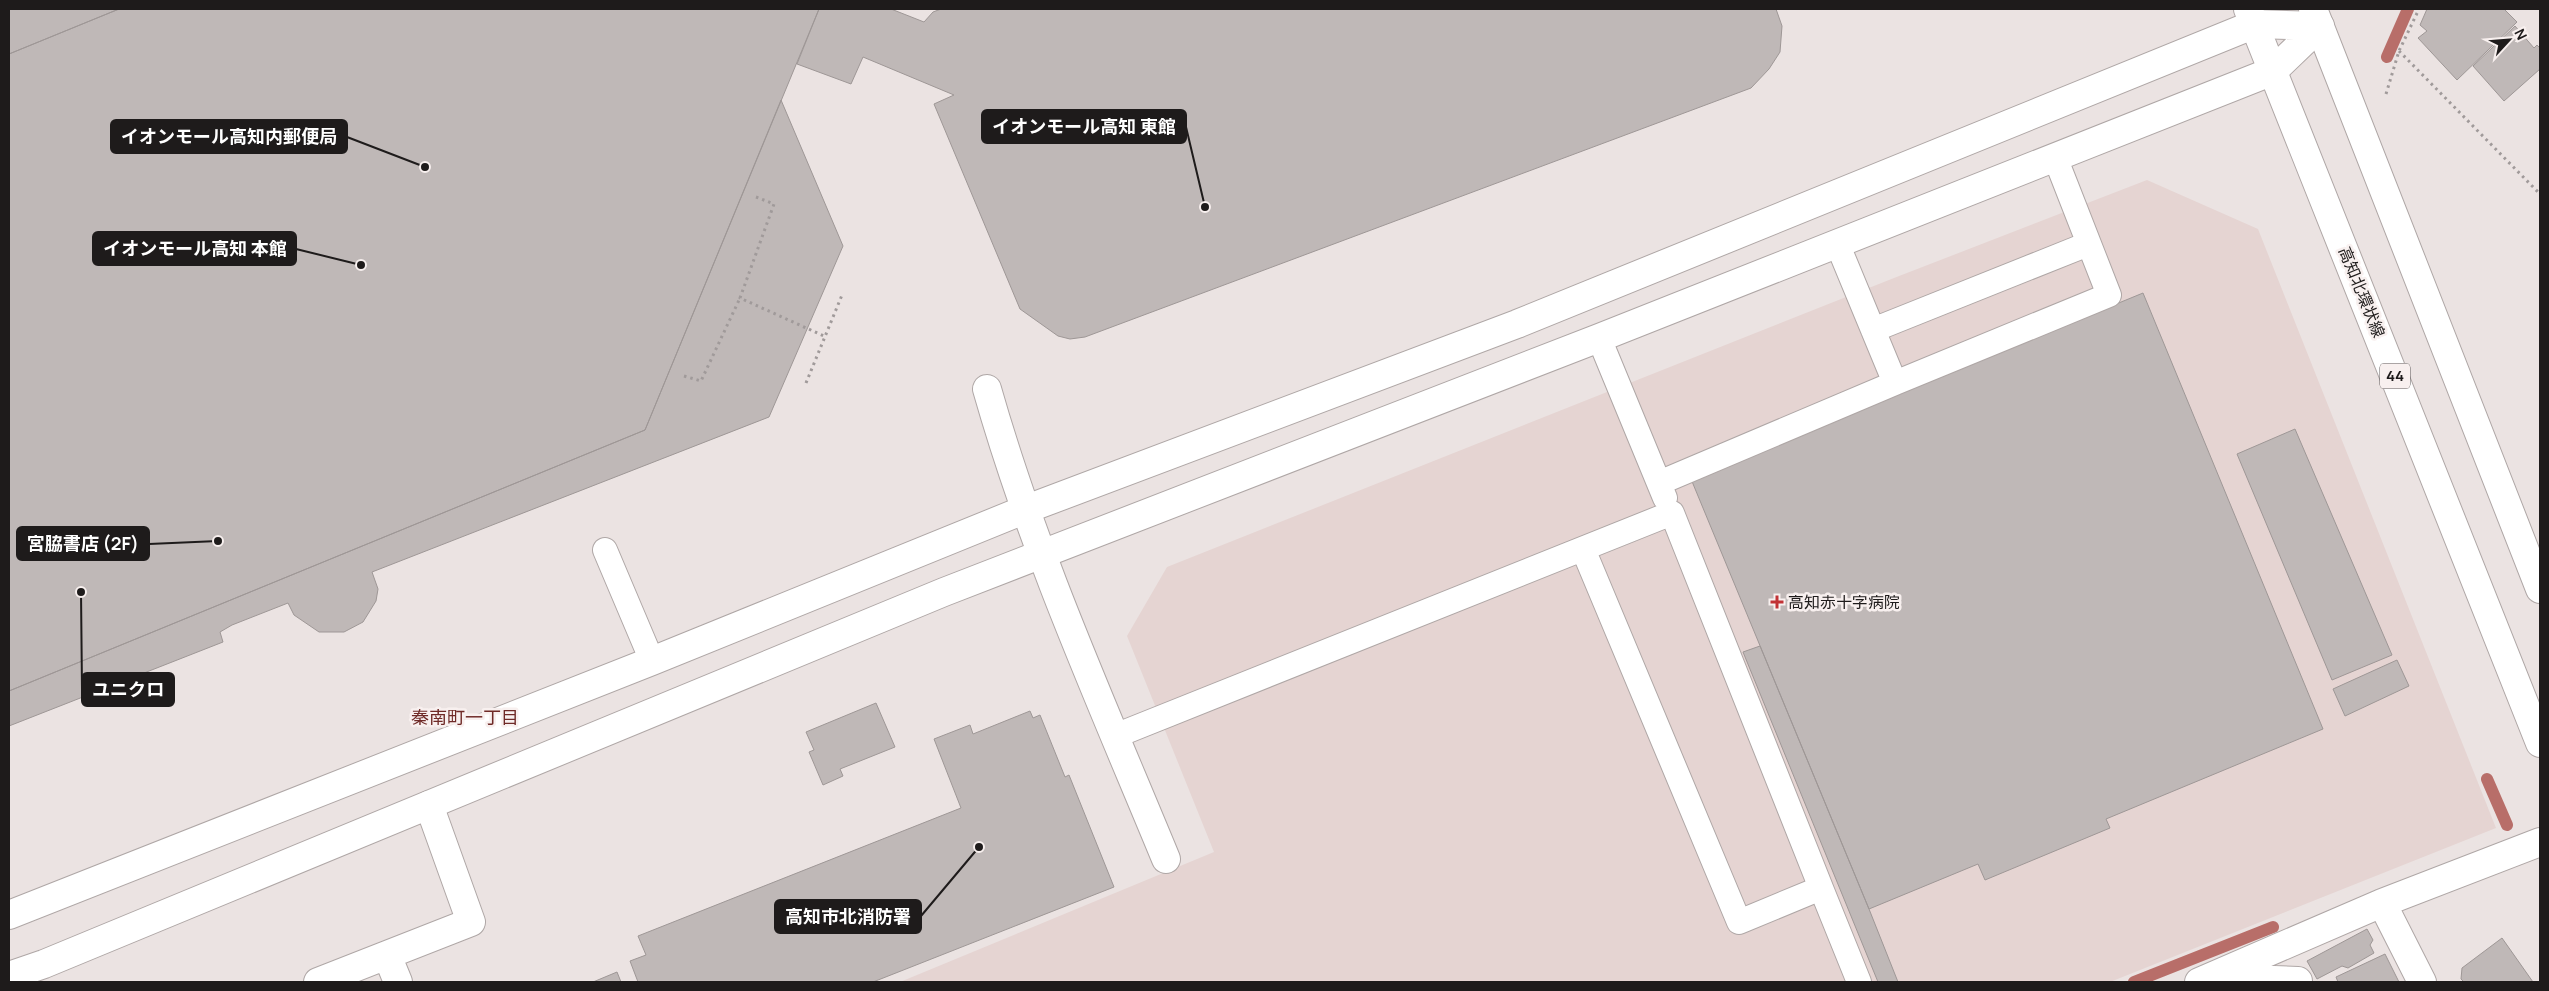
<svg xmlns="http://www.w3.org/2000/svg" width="2549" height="991" font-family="Manrope,'Noto Sans JP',sans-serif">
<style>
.built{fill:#e5d4d2}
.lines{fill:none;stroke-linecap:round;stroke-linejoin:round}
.stream{stroke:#b86e69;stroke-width:12}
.building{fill:#bfb8b7;stroke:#9e9796}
.service-casing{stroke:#afa7a6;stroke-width:26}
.minor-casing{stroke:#afa7a6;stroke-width:30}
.tertiary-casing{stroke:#afa7a6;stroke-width:30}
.primary-casing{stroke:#afa7a6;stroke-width:30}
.path{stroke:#a09a9a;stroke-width:3;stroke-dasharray:2.5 4;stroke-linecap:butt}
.service{stroke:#fff;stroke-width:24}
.minor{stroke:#fff;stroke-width:28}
.tertiary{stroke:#fff;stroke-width:28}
.primary{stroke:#fff;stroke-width:28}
.poi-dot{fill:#c13235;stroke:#f8f0ef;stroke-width:2}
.labels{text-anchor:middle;stroke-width:5;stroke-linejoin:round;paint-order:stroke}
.shield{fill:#f8f0ef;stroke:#5f5b5b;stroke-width:1}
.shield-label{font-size:15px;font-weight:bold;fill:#1e1b1b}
.street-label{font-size:16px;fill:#1e1b1b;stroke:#f8f0ef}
.poi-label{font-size:16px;fill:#1e1b1b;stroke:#f8f0ef;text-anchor:start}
.neighbourhood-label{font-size:18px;fill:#6f2a27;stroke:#f8f0ef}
.leader{fill:none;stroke:#1e1b1b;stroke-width:2}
.callout-dot{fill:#1e1b1b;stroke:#f8f0ef;stroke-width:2}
.callout{fill:#1e1b1b;stroke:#1e1b1b;stroke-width:2}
.callout-label{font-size:18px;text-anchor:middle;font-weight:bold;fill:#fff}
</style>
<rect width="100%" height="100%" fill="#ebe3e2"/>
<!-- built -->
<path class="built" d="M2147,180L2258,229L2496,828L2110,982H900L1214,852L1127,636L1167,567L1894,278Z"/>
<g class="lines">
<!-- stream -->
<path class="stream" d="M2387,57L2408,9
M2487,779L2507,825
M2134,982L2273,927"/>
</g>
<!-- building -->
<path class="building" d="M9,9H119L9,54Z
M119,9H819L645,430L9,691V54Z
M819,9H891L924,22L933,12L941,9H1776L1782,26L1780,52L1769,69L1751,88L1085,337L1070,339L1058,336L1020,309L934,104L954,95L863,57L851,84L797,64Z
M2427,9H2504L2517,22L2457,80L2418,38L2427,31L2420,25Z
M2515,26L2534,48L2537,45L2540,48V69L2504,101L2473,66Z
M781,100L843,246L769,417L372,572L378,589L376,601L363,622L344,632H319L294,615L288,603L232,625L220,632L223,642L9,726V691L645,430Z
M2143,293L2323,729L2106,819L2110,828L1985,880L1978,864L1869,909L1691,479Z
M2295,429L2392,655L2332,680L2237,454Z
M1760,646L1869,909L1898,982H1878L1743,652Z
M2397,660L2409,686L2345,716L2333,689Z
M876,703L895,747L840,769L843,776L823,785L809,752L814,750L806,732Z
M1030,711L1033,718L1040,715L1065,777L1069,775L1114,887L873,982H638L630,961L646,955L638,936L961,808L934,739L970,725L973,734Z
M2367,929L2373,940L2370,945L2374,953L2348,968L2342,966L2317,979L2307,961Z
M2502,938L2533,982H2464L2461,979L2462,968Z
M2385,954L2399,982H2338L2336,977Z
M617,972L621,982H593Z"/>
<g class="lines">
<!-- service casing -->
<g class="service-casing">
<path id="service" d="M1837,243L1895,383L2109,295L2055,157
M1873,330L2088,244
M1599,338L1665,498
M1659,483L1895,383
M605,550L652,661
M1115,736L1672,513L1821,888L1739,922L1583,549
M1821,888L1859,982"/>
</g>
<!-- minor casing -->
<g class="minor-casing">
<path id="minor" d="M987,389C1033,551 1102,704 1166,859
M2382,903L2422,982
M387,955L398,982
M2219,978L2298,981
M318,982L471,922L429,805
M2199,982L2382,903L2540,842"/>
</g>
<!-- tertiary casing -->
<g class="tertiary-casing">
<path id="tertiary" d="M9,915L652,661L1024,510L1517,324L2255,24L2320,26
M9,976L44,964L944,592L1599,338L2273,71L2320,26"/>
</g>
<!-- primary casing -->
<g class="primary-casing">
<path id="primary" d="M2248,9L2540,743
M2313,9L2540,589"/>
</g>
<!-- path -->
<path class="path" d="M2399,51L2540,194
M2386,94L2399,51L2419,9
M756,197L774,204L740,298L824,336
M684,376L701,381L740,298
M806,383L842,295"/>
<!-- service -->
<use href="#service" class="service"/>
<!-- minor -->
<use href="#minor" class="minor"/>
<!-- tertiary -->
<use href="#tertiary" class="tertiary"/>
<!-- primary -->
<use href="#primary" class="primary"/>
</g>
<!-- markers -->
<path class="poi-dot" d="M1774.5 594.5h5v5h5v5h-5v5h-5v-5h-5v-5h5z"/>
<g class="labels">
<!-- shield labels -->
<rect class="shield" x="2380" y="363.5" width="30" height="25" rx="4"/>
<g class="shield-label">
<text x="2395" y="381">44</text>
</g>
<!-- street labels -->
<g class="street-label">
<text transform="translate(2362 292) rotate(68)" y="6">高知北環状線</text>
</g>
<!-- poi labels -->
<g class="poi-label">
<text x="1788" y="608">高知赤十字病院</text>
</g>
<!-- neighbourhood labels -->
<g class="neighbourhood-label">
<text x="465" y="724">秦南町一丁目</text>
</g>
</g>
<!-- callouts -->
<path class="leader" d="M1205 207L1186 127M425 167L347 137M361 265L296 249M218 541L149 544M81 592L82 690M979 847L921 916"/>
<g class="callout-dot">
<circle cx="1205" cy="207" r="5"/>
<circle cx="425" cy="167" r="5"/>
<circle cx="361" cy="265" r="5"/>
<circle cx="218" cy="541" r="5"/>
<circle cx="81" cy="592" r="5"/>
<circle cx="979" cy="847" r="5"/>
</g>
<g class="callout">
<rect x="982" y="110" width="204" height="33" rx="5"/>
<rect x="111" y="120" width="236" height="33" rx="5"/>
<rect x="93" y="232" width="203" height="33" rx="5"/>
<rect x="17" y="527" width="132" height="33" rx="5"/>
<rect x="82" y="673" width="92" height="33" rx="5"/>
<rect x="775" y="900" width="146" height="33" rx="5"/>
</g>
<g class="callout-label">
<text x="1084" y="133">イオンモール高知 東館</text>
<text x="229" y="143">イオンモール高知内郵便局</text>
<text x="195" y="255">イオンモール高知 本館</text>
<text x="83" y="550">宮脇書店 (2F)</text>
<text x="128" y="696">ユニクロ</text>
<text x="848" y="923">高知市北消防署</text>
</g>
<!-- border -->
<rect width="2549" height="991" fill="none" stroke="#1e1b1b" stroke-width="20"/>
<!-- north arrow -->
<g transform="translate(2509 40) rotate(64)" stroke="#f8f0ef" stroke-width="4" paint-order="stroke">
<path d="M0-4L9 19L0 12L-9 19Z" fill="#1e1b1b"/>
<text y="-8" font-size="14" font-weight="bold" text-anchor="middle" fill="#1e1b1b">N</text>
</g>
</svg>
